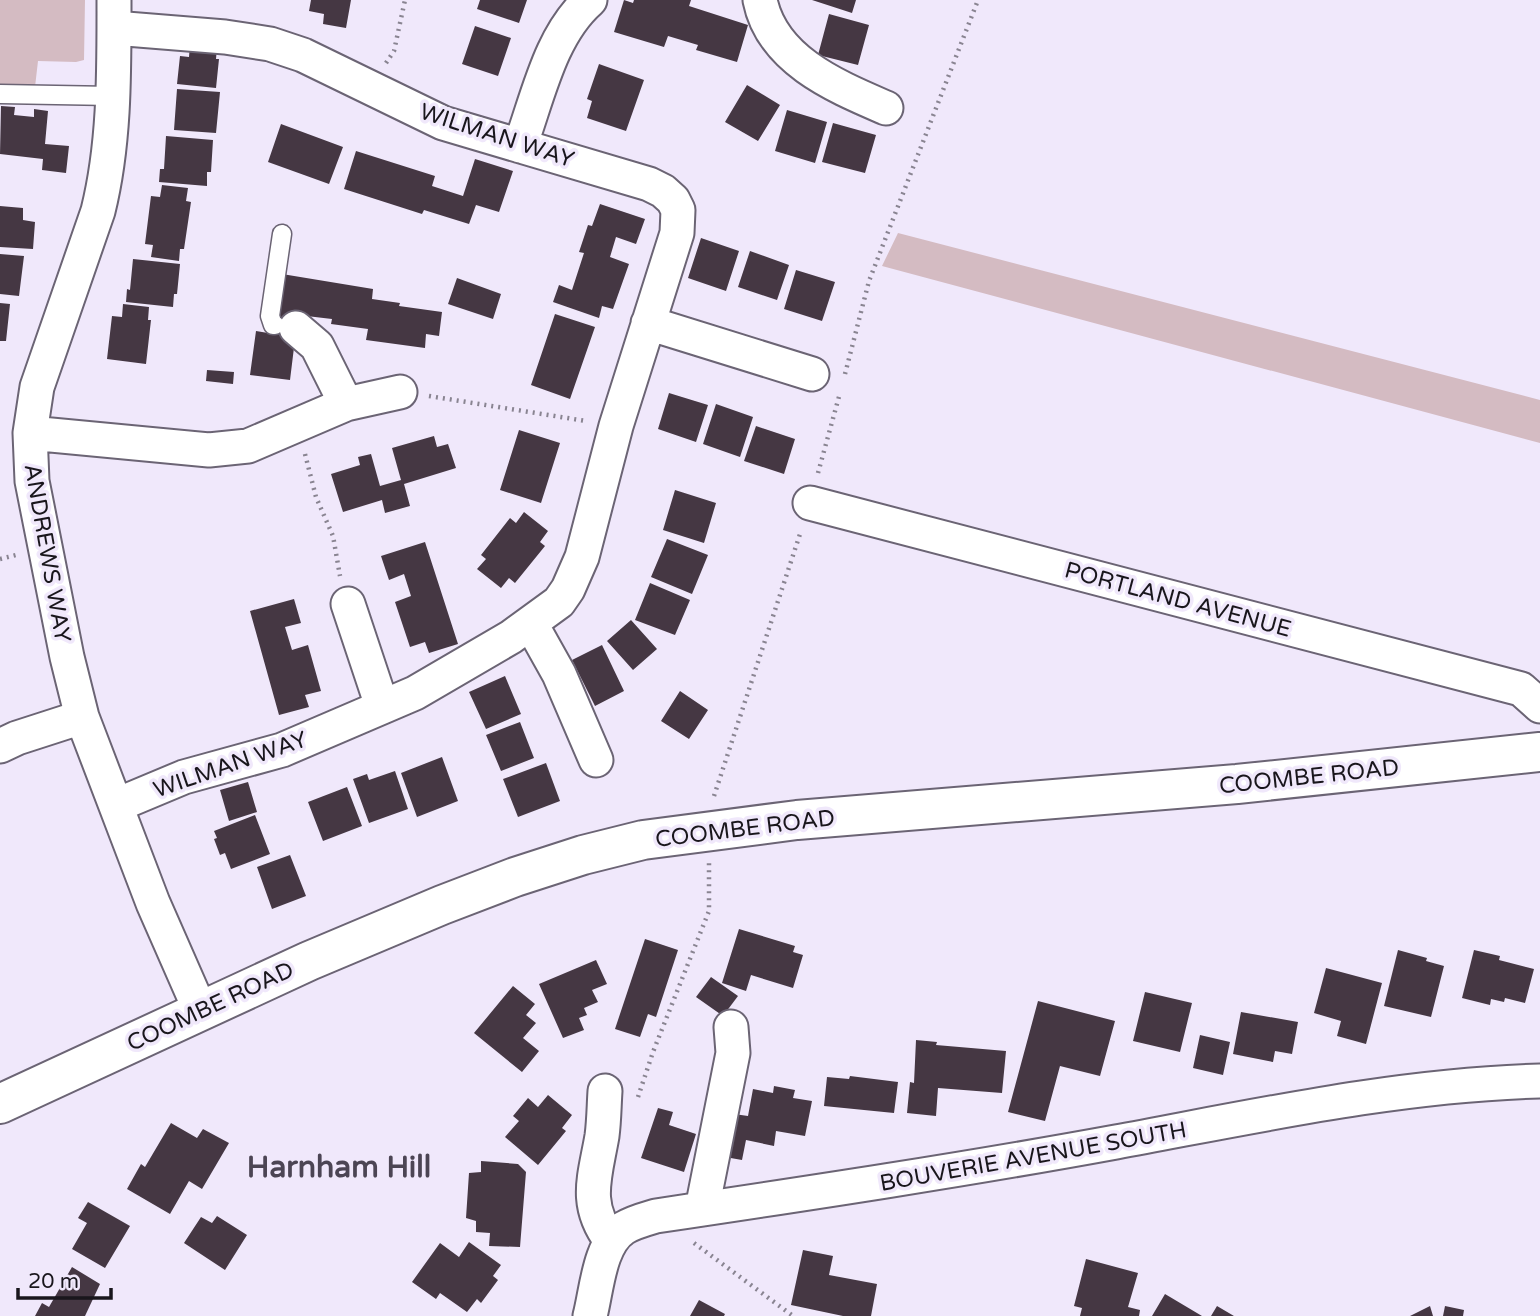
<svg xmlns="http://www.w3.org/2000/svg" width="1540" height="1316" font-family="'Varela Round',sans-serif">
<style>
.green{fill:#d4bbc2}
.building{fill:#453743}
.lines{fill:none;stroke-linecap:round;stroke-linejoin:round}
.service-casing{stroke:#6b6474;stroke-width:21}
.minor-casing{stroke:#6b6474;stroke-width:37}
.trunk-casing{stroke:#6b6474;stroke-width:42}
.path{stroke:#898491;stroke-width:4.5;stroke-dasharray:2 5;stroke-linecap:butt}
.service{stroke:#fff;stroke-width:18}
.minor{stroke:#fff;stroke-width:33}
.trunk{stroke:#fff;stroke-width:38}
.labels{text-anchor:middle;stroke-width:7;stroke-linejoin:round;paint-order:stroke}
.street-label{font-size:23px;fill:#19161c;stroke:#f0e8fb}
.district-label{font-size:30px;font-weight:bold;fill:#4c4554;stroke:#f0e8fb}
</style>
<rect width="100%" height="100%" fill="#f0e8fb"/>
<!-- green -->
<path class="green" d="M0,0H85L84,60L76,62L38,61L35,87L0,84Z
M898,233L1540,400V443L882,266Z"/>
<!-- building -->
<path class="building" d="M311,0H351L346,28L323,24L324,14L309,11Z
M480,0H527L519,23L477,9Z
M624,0L633,3L634,0H691L689,6L748,25L737,62L696,50L698,45L668,36L664,47L614,32Z
M812,0H856L852,13Z
M829,14L869,25L858,65L818,55Z
M475,26L511,38L498,76L462,64Z
M190,44L217,47L216,59H219L216,88L177,84L180,56L189,57Z
M599,64L644,80L626,131L587,118L592,101L587,99Z
M747,85L780,105L758,141L725,122Z
M177,89L220,92L216,133L174,130Z
M1,106L15,107L14,115L34,117V109L48,111L45,144L69,146L66,173L42,170L43,159L0,154Z
M787,110L827,122L815,163L775,151Z
M833,123L876,135L865,173L822,162Z
M281,124L343,147L329,184L268,162Z
M166,136L213,140L211,172H207V186L159,182L160,169H164Z
M356,151L435,176L432,186L463,196L475,159L513,171L499,212L476,205L469,224L424,210L422,214L344,189Z
M162,185L188,188L186,201L191,202L184,249H180L179,261L151,257L153,245L145,244L151,196L160,197Z
M600,204L645,219L636,244L616,237L610,257L629,264L613,309L602,306L599,318L553,302L559,285L572,290L584,253L579,252L588,225L592,226Z
M0,206L23,208V220L35,222L33,249L0,247Z
M701,238L739,251L726,291L688,278Z
M750,251L789,265L777,300L738,287Z
M0,254L24,256L19,296L0,294Z
M133,259L180,264L177,294H174L173,307L126,302L127,289L130,290Z
M796,270L835,282L822,321L784,309Z
M282,274L373,289L372,299L400,303L399,306L442,312L439,336L426,334L425,348L366,340L368,329L331,324L332,319L298,315L290,380L250,375L256,331L274,334Z
M457,278L501,294L493,319L448,304Z
M0,303L10,304L6,341H0Z
M123,304L149,307L148,320H151L146,364L107,359L112,316L122,317Z
M555,314L595,327L570,399L531,385Z
M207,370L234,372L233,384L206,381Z
M669,393L708,405L696,442L658,429Z
M716,404L753,417L740,457L703,444Z
M756,426L795,439L784,474L744,461Z
M519,430L560,443L541,503L500,490Z
M434,436L437,447L448,444L456,468L404,484L410,506L385,513L382,500L343,512L331,474L360,465L358,457L371,454L380,486L401,480L392,448Z
M675,490L716,503L704,543L663,530Z
M524,512L548,531L540,542L545,546L515,583L509,578L501,588L477,569L486,559L481,555L510,518L516,523Z
M667,539L708,555L692,594L651,577Z
M425,542L458,644L429,653L425,642L410,647L395,602L411,596L404,574L389,580L381,556Z
M650,583L690,600L675,635L635,620Z
M294,599L301,623L285,627L292,650L308,645L321,691L305,695L309,707L279,715L250,611Z
M631,620L657,649L633,670L607,641Z
M602,645L624,691L595,706L572,660Z
M505,676L521,714L486,729L469,692Z
M680,691L708,710L689,739L661,721Z
M520,722L534,758L501,771L486,735Z
M442,757L458,801L417,817L401,773Z
M546,763L560,801L518,817L503,779Z
M395,771L408,809L369,823L353,779L367,774L369,780Z
M248,782L257,812L229,821L220,790Z
M347,787L362,826L323,841L308,802Z
M255,815L270,854L231,869L225,853L220,855L214,839L217,838L214,831Z
M290,855L306,896L272,909L257,867Z
M739,929L795,946L793,952L803,955L793,988L751,975L746,991L722,983Z
M645,939L678,950L656,1017L648,1014L640,1037L615,1029Z
M1398,950L1427,958L1426,961L1444,966L1431,1017L1384,1006Z
M1474,950L1500,956L1499,960L1534,969L1525,1003L1505,998L1504,1002L1491,999L1490,1005L1462,998Z
M596,960L607,984L592,990L598,1002L584,1008L587,1015L579,1018L584,1030L563,1038L539,984Z
M1326,968L1382,983L1366,1044L1337,1036L1341,1021L1314,1013Z
M711,977L738,996L723,1016L696,997Z
M513,986L535,1004L526,1015L536,1023L523,1038L539,1051L522,1072L474,1033Z
M1145,992L1192,1003L1180,1052L1133,1041Z
M1038,1001L1115,1021L1100,1076L1060,1066L1045,1121L1008,1112Z
M1241,1012L1298,1022L1292,1054L1275,1051L1273,1062L1233,1054Z
M1200,1035L1230,1042L1223,1075L1193,1068Z
M916,1040L937,1042L936,1045L1006,1051L1002,1093L938,1088L936,1116L907,1113L910,1082L914,1083Z
M850,1076L898,1082L894,1113L824,1106L827,1077L849,1079Z
M774,1086L795,1090L793,1098L812,1101L805,1136L776,1131L774,1146L746,1140L742,1160L725,1157L734,1114L748,1116L753,1089L773,1093Z
M548,1095L572,1115L562,1128L566,1131L538,1165L505,1137L519,1121L513,1116L528,1098L538,1107Z
M658,1108L673,1112L669,1125L696,1134L684,1172L641,1158Z
M171,1123L197,1138L203,1129L229,1143L202,1189L189,1181L170,1214L127,1189L141,1164L145,1167Z
M481,1161L518,1164L526,1172L520,1247L489,1246L490,1233L476,1232V1221L466,1218L469,1173L481,1172Z
M88,1202L130,1226L105,1268L72,1249L87,1223L78,1218Z
M217,1216L247,1235L225,1270L184,1243L201,1217L212,1223Z
M469,1242L501,1265L493,1276L498,1280L481,1303L477,1299L467,1312L440,1293L436,1299L412,1282L440,1243L459,1257Z
M803,1250L833,1256L829,1275L877,1284L871,1316H843L791,1305Z
M1086,1259L1138,1273L1128,1307L1140,1310L1139,1316H1080L1082,1308L1074,1306Z
M72,1267L100,1284L85,1316H35L42,1303L49,1307Z
M1165,1294L1202,1316H1152Z
M699,1300L725,1314L724,1316H690Z
M1217,1306L1234,1316H1211Z
M1430,1306L1433,1316H1410Z
M1445,1306L1464,1310L1463,1316H1443Z"/>
<g class="lines">
<!-- service casing -->
<g class="service-casing">
<path id="service" d="M0,94L112,96
M275,325H273L270,316L282,234"/>
</g>
<!-- minor casing -->
<g class="minor-casing">
<path id="minor" d="M114,0C114,70 115,143 98,211L37,387L30,433L32,481L67,657L82,717L153,903L200,1010
M760,0C772,60 835,86 886,108
M114,28L225,37L270,44L303,55L443,123L649,184L663,191L673,200L678,210L677,233L616,426L582,557L568,589L559,602L511,637L415,693L282,750L184,777L117,805
M520,146C538,97 550,35 590,0
M648,323L812,374
M296,328L317,346L346,404
M30,433L209,450L248,446L346,404L400,392
M810,503L1521,689L1540,706
M348,604L382,706
M531,624L559,674L596,760
M0,746L17,738L82,717
M605,1091C604,1106 604,1121 602,1136C595,1177 583,1204 611,1241
M702,1209L733,1053L731,1027
M590,1316C597,1289 599,1244 624,1228C634,1222 646,1219 656,1216C810,1193 963,1170 1116,1142C1257,1116 1397,1085 1540,1081"/>
</g>
<!-- trunk casing -->
<g class="trunk-casing">
<path id="trunk" d="M0,1104L309,961L442,905L515,877L583,855L643,840L797,820L1237,784L1540,752"/>
</g>
<!-- path -->
<path class="path" d="M386,63L394,51L405,0
M845,374L869,281L978,0
M429,396L586,421
M305,454L316,497L333,536L340,576
M818,473L840,393
M0,559L16,555
M714,796L801,531
M638,1097L653,1052L709,911V863
M694,1243L793,1316"/>
<!-- service -->
<use href="#service" class="service"/>
<!-- minor -->
<use href="#minor" class="minor"/>
<!-- trunk -->
<use href="#trunk" class="trunk"/>
</g>
<g class="labels">
<!-- street labels -->
<g class="street-label">
<text transform="translate(497 135) rotate(18)" y="8">WILMAN WAY</text>
<text transform="translate(48 553) rotate(80)" y="8">ANDREWS WAY</text>
<text transform="translate(1178 599) rotate(15)" y="8">PORTLAND AVENUE</text>
<text transform="translate(230 764) rotate(-19)" y="8">WILMAN WAY</text>
<text transform="translate(1309 776) rotate(-6)" y="8">COOMBE ROAD</text>
<text transform="translate(745 828) rotate(-7)" y="8">COOMBE ROAD</text>
<text transform="translate(210 1006) rotate(-25)" y="8">COOMBE ROAD</text>
<text transform="translate(1033 1156) rotate(-10)" y="8">BOUVERIE AVENUE SOUTH</text>
</g>
<!-- district labels -->
<g class="district-label">
<text x="339" y="1177">Harnham Hill</text>
</g>
</g>
<!-- scale -->
<path d="M18 1288v10h93v-10" fill="none" stroke="#19161c" stroke-width="3.5"/>
<text x="28" y="1288" font-size="21" fill="#19161c" stroke="#f0e8fb" stroke-width="5" paint-order="stroke">20 m</text>
</svg>
